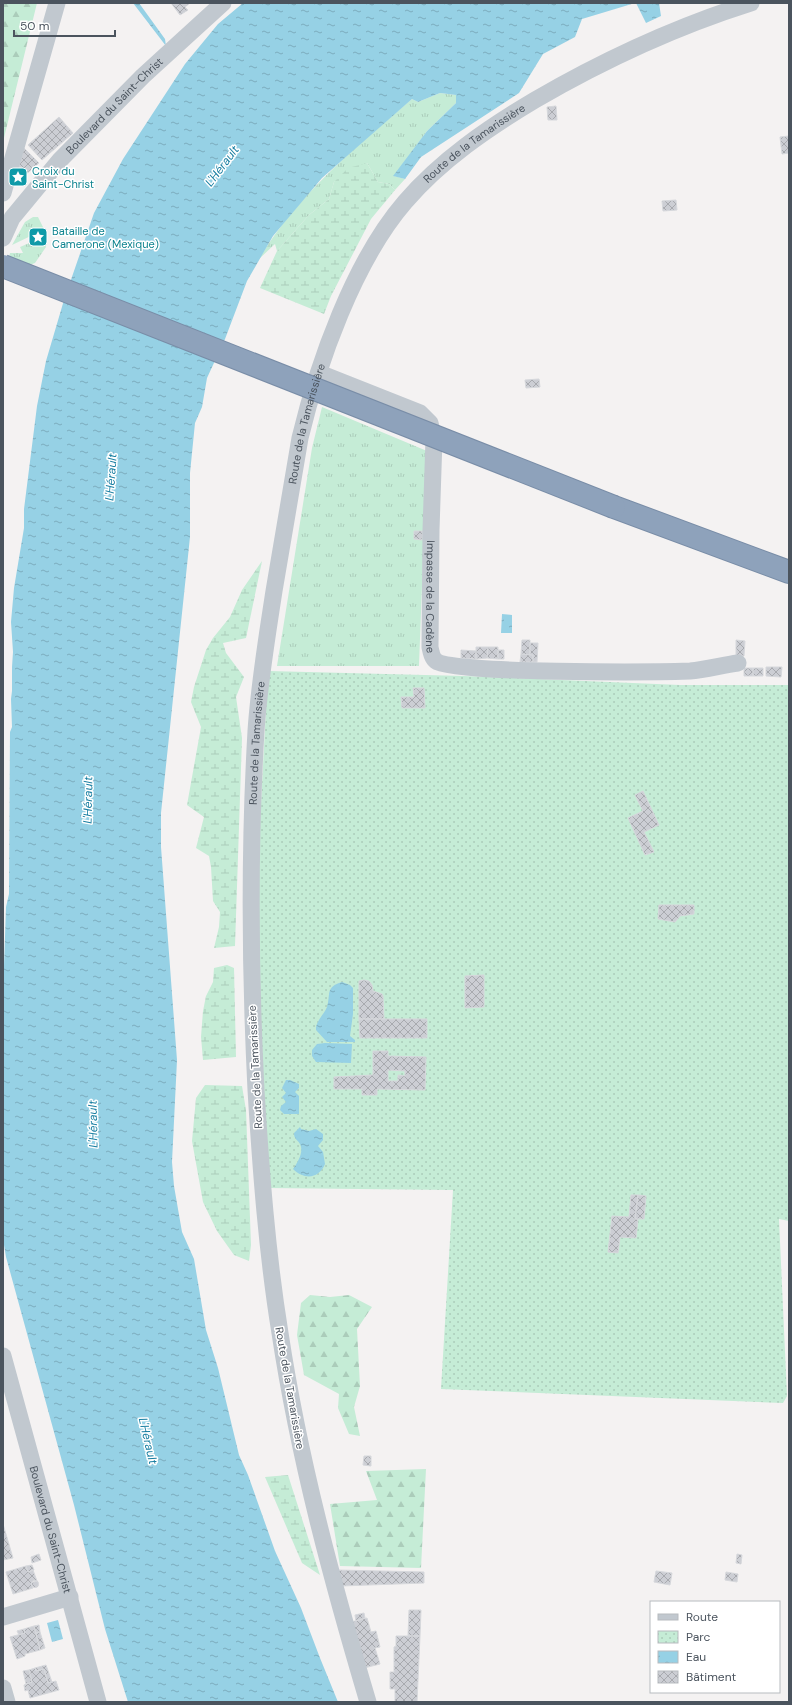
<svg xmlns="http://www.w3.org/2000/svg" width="792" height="1705" font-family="'DM Sans',sans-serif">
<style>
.grass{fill:url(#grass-tufts)}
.forest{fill:url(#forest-firs)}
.wetland{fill:url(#wetland-marsh)}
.park{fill:url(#park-dots)}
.water{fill:url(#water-ripples)}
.building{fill:url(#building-cross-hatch);stroke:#d6d8dc;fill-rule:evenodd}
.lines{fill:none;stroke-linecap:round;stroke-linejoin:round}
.highway-casing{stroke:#798da7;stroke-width:24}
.minor{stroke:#c1c8cf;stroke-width:17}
.highway{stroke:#8ea2bb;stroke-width:22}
.highway-bridge-casing{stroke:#798da7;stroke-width:24;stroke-linecap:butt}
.highway-bridge{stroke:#8ea2bb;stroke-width:22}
.labels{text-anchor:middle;stroke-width:3;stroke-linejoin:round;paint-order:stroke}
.street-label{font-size:11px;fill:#4b545e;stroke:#fff}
.culture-label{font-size:11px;fill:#0d838f;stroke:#fff;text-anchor:start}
.water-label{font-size:12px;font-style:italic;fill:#197fa2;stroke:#fff}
</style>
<defs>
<pattern id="grass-tufts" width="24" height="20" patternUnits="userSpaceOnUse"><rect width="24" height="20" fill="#c5ecd6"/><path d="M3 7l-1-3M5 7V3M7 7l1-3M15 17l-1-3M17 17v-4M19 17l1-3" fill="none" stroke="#abccba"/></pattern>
<pattern id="forest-firs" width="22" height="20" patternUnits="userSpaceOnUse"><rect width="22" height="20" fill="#c5ecd6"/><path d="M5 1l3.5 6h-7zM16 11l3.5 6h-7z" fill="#abccba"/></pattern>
<pattern id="wetland-marsh" width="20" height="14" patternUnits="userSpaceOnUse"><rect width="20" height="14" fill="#c5ecd6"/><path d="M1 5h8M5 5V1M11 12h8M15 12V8" fill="none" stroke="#abccba"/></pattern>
<pattern id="park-dots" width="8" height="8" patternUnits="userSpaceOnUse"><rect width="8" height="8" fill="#c5ecd6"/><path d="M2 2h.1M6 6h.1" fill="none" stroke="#abccba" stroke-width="1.8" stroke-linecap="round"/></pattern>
<pattern id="water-ripples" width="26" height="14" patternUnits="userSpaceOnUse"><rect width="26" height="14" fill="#96d1e5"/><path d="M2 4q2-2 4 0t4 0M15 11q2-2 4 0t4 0" fill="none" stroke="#7cacbd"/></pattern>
<pattern id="building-cross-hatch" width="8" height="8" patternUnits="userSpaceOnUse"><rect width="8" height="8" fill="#ccced4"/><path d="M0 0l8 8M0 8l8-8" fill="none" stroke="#a8aaaf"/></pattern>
</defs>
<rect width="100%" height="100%" fill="#f4f2f2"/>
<!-- grass -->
<path class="grass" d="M440,93L456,95V103L427,131L394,176L405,179L395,190L389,184L378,182L367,163L334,182L329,199L309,215L277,251L275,244L259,259C297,195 356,147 412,99L418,102Z
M33,217H38L44,229L46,247L35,263L22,268L8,262L10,253H23L20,247L34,241L38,243L43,240L42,235L37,233L12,245L25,222Z
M322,407L427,451L419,666H277L312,448Z"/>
<!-- forest -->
<path class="forest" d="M3,3H37L3,142Z
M310,1295L330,1297L349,1295L372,1307L357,1329L360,1386L354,1407L360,1436L349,1434L338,1408L339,1394L304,1375L297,1335L301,1303Z
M426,1469L421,1568L340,1566L330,1504L377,1500L366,1471Z"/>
<!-- wetland -->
<path class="wetland" d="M367,163L378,182L389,184L395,190L371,219L331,296L324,314L260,288L277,251L309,215L329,199L334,182L348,168Z
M262,561L246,638L223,643L226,653L244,677L236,697L242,738L235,946L214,948L219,927L220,912L213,901L211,867L209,856L196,848L204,817L187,805L201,727L191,702L194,687L206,650L213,638L230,617L242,590Z
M227,965L234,968L236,1057L203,1060L201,1037L203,1011L206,996L213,982L214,968Z
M205,1085L242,1086L246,1110L251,1245L249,1261L234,1255L217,1231L203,1202L192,1141L196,1098Z
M288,1475L320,1575L302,1563L265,1477Z"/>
<!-- park -->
<path class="park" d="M268,671L464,676L680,685H789V1221L779,1219L787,1396L783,1403L441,1389L453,1190L266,1188L253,955Z"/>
<!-- water -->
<path class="water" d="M133,3H139L165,39L166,46Z
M243,3H635L582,19L575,37L543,54L519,93L421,157L405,179L393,176L427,131L456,103V95L440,93L418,102L412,99L322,178L273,236L247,281L225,339L207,378L202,407L195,423L190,473V537L161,813V847L177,1060L172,1162L174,1186L182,1232L194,1259L206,1330L218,1368L239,1455L248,1475L275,1551L301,1608L320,1658L338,1702H128L105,1629L74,1505L6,1257L3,1239L4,966L6,907L9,894L10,732L12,727L11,699L12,691V667L13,652L11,622L14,588L24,528V509L37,406L46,361L64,300L94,213L123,159L185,64L218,24Z
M636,3H659L661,16L646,23Z
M502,614L512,615V633H501Z
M342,982L350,985L353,988V1014L350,1036L355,1040V1042H327L316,1030V1027C318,1019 324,1014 327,1007C331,994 325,987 342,982Z
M325,1043L352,1044L351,1063L316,1062L312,1056V1050L317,1044Z
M286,1080H290L299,1084V1088L295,1092L299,1096V1114H284L280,1110L281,1106L286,1102L282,1097L286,1093L282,1088Z
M300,1127L301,1129L309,1131L316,1129L323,1134V1140L318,1146L323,1152L325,1164C319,1179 304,1180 293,1169C298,1162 304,1152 300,1144C297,1139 294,1139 294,1133Z
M58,1620L63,1639L52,1642L47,1623Z"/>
<!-- building -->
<path class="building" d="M171,3H190L185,7L188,10L180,15Z
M556,106L557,120H548L547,107Z
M59,117L73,133L42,160L28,145Z
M789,136V153L782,154L780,137Z
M24,148L39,163L23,177L17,173Z
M676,200L677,210L663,211L662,201Z
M539,379L540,387L526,388L525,380Z
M414,531H423L422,540L414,539Z
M522,640H530V655L521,654Z
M736,640L745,641L744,656H736Z
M530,643H538L537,662H533V655H530Z
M476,647H488L487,658L476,659Z
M488,647H498V659L487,658Z
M461,650L476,651V659L461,658Z
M498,650H504V659H498Z
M521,654L533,655V662H520Z
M766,667H782L781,677L766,676Z
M744,668H753V676H744Z
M753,668H763V676H753Z
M413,688H424L425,708H402L401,697H414Z
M643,791L659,825L644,832L654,852L645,855L628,818L643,811L635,795Z
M659,905H694V914L680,916L675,922L658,919Z
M484,975V1007L465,1008V976Z
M364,980L369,981L372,985L373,991L382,994L383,996L384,1019H359V981Z
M359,1019H427V1038H360Z
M373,1051H388V1056L426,1057L425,1090L377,1089V1095H362V1089H334V1077L373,1075ZM388,1070L405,1071V1076L398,1075V1081H388Z
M631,1195H638L635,1219H638L636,1238L620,1237L618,1253L608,1252L612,1216L629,1217Z
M638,1195L646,1196L644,1219H635Z
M364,1456H371V1466L363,1465Z
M3,1524L13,1558L3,1560Z
M39,1554L41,1560L32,1563L31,1557Z
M737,1554L742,1555L741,1564L736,1563Z
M32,1565L34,1570L28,1572L26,1566Z
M26,1566L28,1572L33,1570L37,1581L31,1583L33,1588L13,1594L6,1572Z
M337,1570L424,1572V1583L341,1586Z
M656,1571L672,1573L670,1585L654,1582Z
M726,1572L738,1574L737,1582L725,1580Z
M31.5 1584a3.5 3.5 0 1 1 7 0a3.5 3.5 0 1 1-7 0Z
M409,1610H421L420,1636H408Z
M364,1613L365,1618L356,1621L355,1615Z
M367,1618L371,1632L376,1631L380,1647L375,1648L380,1664L364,1668L351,1622Z
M39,1625L40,1632L36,1633L34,1626Z
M34,1626L40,1650L25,1654V1656L17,1659L10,1637L25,1633L24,1629Z
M24,1629L25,1633L19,1635L17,1631Z
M40,1632L45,1648L40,1650L36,1633Z
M396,1636H420L417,1702H395V1689H390V1672H394V1647L396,1646Z
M46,1665L52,1682L48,1683L44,1669L36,1671L35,1668Z
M35,1668L36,1671L44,1669L48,1683L56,1681L59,1690L30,1698L28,1690L25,1691L24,1685L32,1682L29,1670Z
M29,1670L32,1682L26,1684L23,1671Z"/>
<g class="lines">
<!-- highway casing -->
<g class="highway-casing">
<path id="highway" d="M614,507L789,572"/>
</g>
<!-- minor -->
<g class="minor">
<path d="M3,193L57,3"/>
<path id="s1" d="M3,238L12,218L60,160L143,76L223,3"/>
<path id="s2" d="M319,373L420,413L430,423L434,439L431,530L430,647C431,652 432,658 436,661C451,674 658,672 690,671C706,670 722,665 738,663"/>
<path id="s3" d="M3,1356L98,1702"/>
<path d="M3,1617L70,1597"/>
<path d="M3,1688L7,1702"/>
<path id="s4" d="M368,1702C332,1581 299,1459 280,1333C267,1253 261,1172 256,1090C250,971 249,851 256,731C259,684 267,637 274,591C283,540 291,489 300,438C318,363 354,261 405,202C441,160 488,128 535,100C604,60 675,27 751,3"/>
</g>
<!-- highway -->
<use href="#highway" class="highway"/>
<!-- highway-bridge casing -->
<g class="highway-bridge-casing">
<path id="highway-bridge" d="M3,266L614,507"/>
</g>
<!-- highway-bridge -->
<use href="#highway-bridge" class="highway-bridge"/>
</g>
<!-- icons -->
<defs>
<g id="sight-square" transform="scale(1)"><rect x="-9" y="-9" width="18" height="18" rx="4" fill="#0f9aa8" stroke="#fff"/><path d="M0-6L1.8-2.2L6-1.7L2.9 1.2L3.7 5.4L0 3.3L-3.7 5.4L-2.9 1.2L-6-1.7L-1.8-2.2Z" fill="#fff"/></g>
</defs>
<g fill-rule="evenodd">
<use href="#sight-square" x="18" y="177"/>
<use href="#sight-square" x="38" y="237"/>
</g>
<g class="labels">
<!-- street labels -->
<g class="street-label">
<text dy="4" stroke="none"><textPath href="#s1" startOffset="174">Boulevard du Saint-Christ</textPath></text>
<text dy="4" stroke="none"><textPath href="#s4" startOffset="1631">Route de la Tamarissière</textPath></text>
<text dy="4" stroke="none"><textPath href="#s4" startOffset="1295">Route de la Tamarissière</textPath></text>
<text dy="4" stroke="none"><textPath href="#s2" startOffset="297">Impasse de la Cadène</textPath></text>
<text dy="4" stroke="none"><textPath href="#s4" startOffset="971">Route de la Tamarissière</textPath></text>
<text transform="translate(255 1067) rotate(-93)" y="4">Route de la Tamarissière</text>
<text transform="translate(290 1388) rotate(80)" y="4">Route de la Tamarissière</text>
<text dy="4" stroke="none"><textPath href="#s3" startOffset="180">Boulevard du Saint-Christ</textPath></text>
</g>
<!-- culture labels -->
<g class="culture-label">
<text x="32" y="175">Croix du<tspan x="32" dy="13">Saint-Christ</tspan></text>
<text x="52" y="235">Bataille de<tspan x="52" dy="13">Camerone (Mexique)</tspan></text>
</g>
<!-- water labels -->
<g class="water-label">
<text transform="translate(222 166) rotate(-53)" y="4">L'Hérault</text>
<text transform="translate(111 477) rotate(-86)" y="4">L'Hérault</text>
<text transform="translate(88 800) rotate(-89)" y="4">L'Hérault</text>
<text transform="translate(93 1124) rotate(-91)" y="4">L'Hérault</text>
<text transform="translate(148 1441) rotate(77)" y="4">L'Hérault</text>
</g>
</g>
<!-- border -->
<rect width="792" height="1705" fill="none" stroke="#4b545e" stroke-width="8"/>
<!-- legend -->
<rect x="650" y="1601" width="130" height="92" fill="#ffffff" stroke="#b7bbbf"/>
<rect x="658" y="1614" width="20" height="6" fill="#c1c8cf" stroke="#b7bbbf"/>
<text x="686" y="1621" font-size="12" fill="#4b545e">Route</text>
<rect x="658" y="1631" width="20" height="12" fill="url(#park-dots)" stroke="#b7bbbf"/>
<text x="686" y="1641" font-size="12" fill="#4b545e">Parc</text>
<rect x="658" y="1651" width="20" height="12" fill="url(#water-ripples)" stroke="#b7bbbf"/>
<text x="686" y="1661" font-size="12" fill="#4b545e">Eau</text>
<rect x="658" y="1671" width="20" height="12" fill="url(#building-cross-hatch)" stroke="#b7bbbf"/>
<text x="686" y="1681" font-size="12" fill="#4b545e">Bâtiment</text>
<!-- scale -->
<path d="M14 30v6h101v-6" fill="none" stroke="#4b545e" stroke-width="2"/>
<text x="20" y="30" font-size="12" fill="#4b545e" stroke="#ffffff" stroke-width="3" paint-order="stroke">50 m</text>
</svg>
